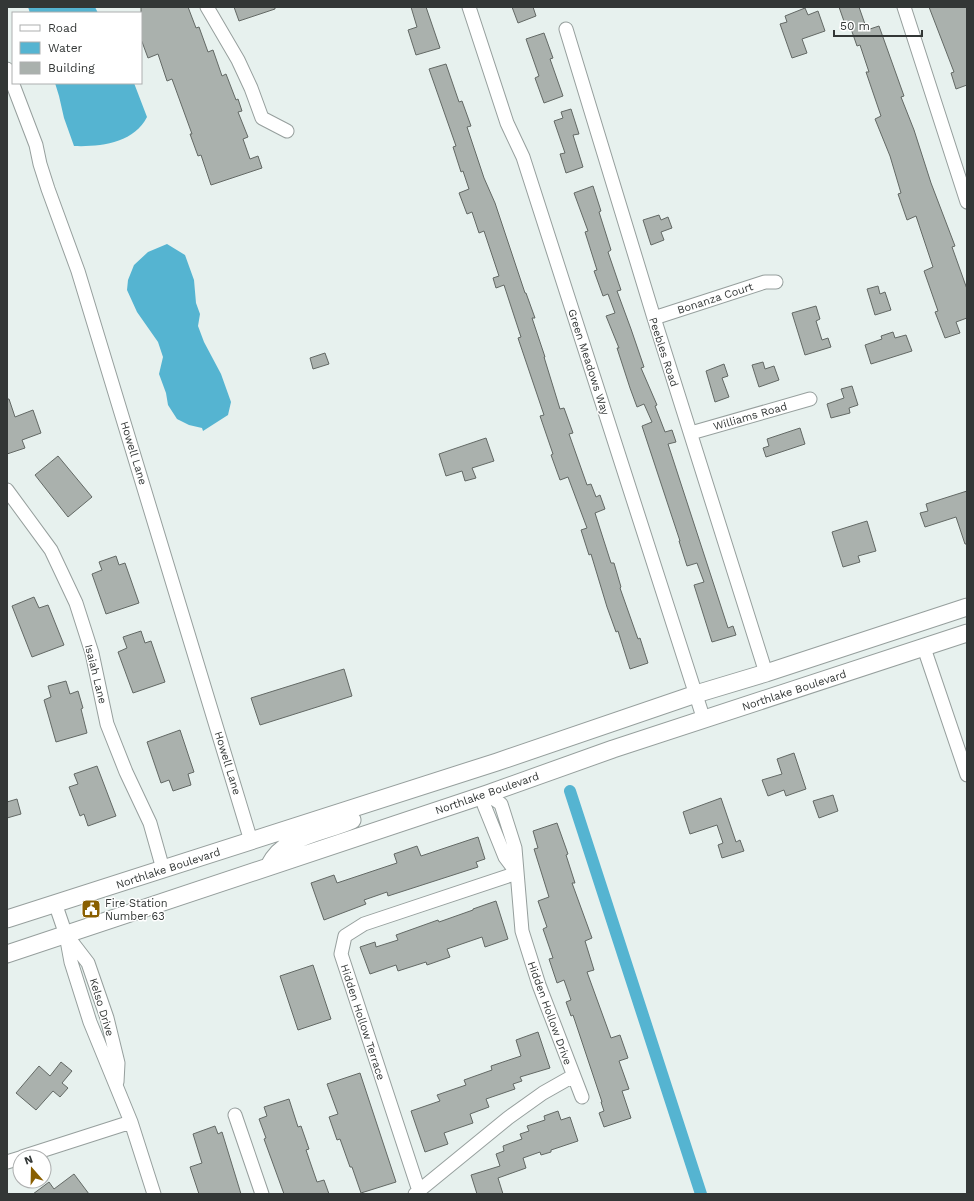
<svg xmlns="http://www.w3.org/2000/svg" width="974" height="1201" font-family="'Work Sans',sans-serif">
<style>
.water{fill:#55b4d1}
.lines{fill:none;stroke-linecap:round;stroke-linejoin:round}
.canal{stroke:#55b4d1;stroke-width:12}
.building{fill:#aab1ad;stroke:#636965}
.minor-casing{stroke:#969f9d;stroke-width:15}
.major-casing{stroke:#969f9d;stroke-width:19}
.minor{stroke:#fff;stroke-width:13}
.major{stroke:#fff;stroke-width:17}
.labels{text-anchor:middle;stroke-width:3;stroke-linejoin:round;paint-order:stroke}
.street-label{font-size:11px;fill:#333736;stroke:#fff}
.poi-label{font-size:11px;fill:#333736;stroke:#fff;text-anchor:start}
</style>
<rect width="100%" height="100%" fill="#e7f1ee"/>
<!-- water -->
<path class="water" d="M28,7H95L98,13H30Z
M55,83H134L147,117C134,143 100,147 74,146L64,118L59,96Z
M167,244L185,255L194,280L196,303L200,314L198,326L204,342L221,374L231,402L228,415L203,431L202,428L189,425L177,419L168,405L166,393L159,374L163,357L158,342L137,312L127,290L128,280L134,265L148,252Z"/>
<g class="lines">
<!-- canal -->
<path class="canal" d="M570,791L701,1194"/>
</g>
<!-- building -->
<path class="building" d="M141,7H188L196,28L199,27L208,52L213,50L222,76L226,74L236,100L238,99L242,111L238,112L248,137L243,139L250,159L258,156L262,168L211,185L201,155L198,156L190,134H192L172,79L167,81L158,54L148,58L141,39Z
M234,7H275V9L239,21Z
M411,7H426L440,48L416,55L408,30L417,27Z
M512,7H533L536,16L518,23Z
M839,7H859L867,30L879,26L904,96L901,97L914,130L931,183L955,246L952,247L967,289V318L956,322L960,333L945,338L935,312L938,311L924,271L933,267L916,216L907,220L898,194L901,193L890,156L875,119L881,116L866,72H869L860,45L857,46L850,26L846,27Z
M929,7H967V85L956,89L951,73L954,72Z
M805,8L808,15L818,11L825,31L802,39L807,53L792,58L780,24L787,22L785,16Z
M544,33L553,58L550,59L563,96L544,103L535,78L539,76L526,39Z
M446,64L459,102L462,101L471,126L467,127L484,178L495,203L525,293H526L535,318H532L545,357H544L560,409L564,408L573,433L569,434L587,485L591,484L596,497L600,495L605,509L595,513L611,563H614L621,587L620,588L638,639L640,638L648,663L630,669L618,631L616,632L607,607L591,554L589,555L581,530L587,528L568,477L560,480L551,455L553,454L540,416L544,415L518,338L521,337L504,285L496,288L493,278L499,276L484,231L479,233L472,212L467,214L459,193L469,189L463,171L461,172L453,147L456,146L429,69Z
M571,109L579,134L573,135L583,167L566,173L560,154L565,153L554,121L563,118L561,112Z
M593,186L601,211L599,212L611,250L608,252L621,290L617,291L631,329L644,367L641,368L657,405L655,406L665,432L672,430L676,442L668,444L728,628L733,626L736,635L712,642L694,585L704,582L697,563L687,566L679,541H680L642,426L652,422L644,404L637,407L630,388L617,348H619L606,316L615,313L608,294L603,296L594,271L597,270L585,232L588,231L574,193Z
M659,215L661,220L668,217L672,228L661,232L664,240L651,245L643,220Z
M878,286L880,294L885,292L891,310L875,315L867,289Z
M816,306L820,319L816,321L822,340L828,338L831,347L805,355L792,313Z
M893,332L895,338L906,335L912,351L871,364L865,345L882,339L881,336Z
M325,353L329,364L313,369L310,358Z
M763,362L765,369L774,366L779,380L759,387L752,365Z
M724,364L728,376L722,378L729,397L715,402L706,371Z
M852,386L858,405L849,408L850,413L831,418L827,404L844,398L841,389Z
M7,399H9L15,417L33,410L41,433L22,440L25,448L7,454Z
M800,428L805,444L766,457L763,448L769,446L767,439Z
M486,438L494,461L472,468L476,478L465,481L462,471L446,476L439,454Z
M58,456L92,497L68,517L35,475Z
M967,491V544H965L956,517L925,527L920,513L928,511L926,504Z
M867,521L876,551L858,556L860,562L843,567L832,532Z
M116,556L119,565L125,563L139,603L106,614L92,574L102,570L99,562Z
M34,597L39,608L48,605L64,645L32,657L12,606Z
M141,631L145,643L151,641L165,682L133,693L118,652L127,648L123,637Z
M344,669L352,696L260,725L251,698Z
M66,681L70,694L78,691L83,708L81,709L87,733L56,742L44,700L51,697L48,686Z
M180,730L194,772L188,774L191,785L173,791L169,780L161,783L147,742Z
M794,753L806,789L786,796L784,790L768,796L762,780L782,774L777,759Z
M97,766L116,816L88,826L84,814L80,816L69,787L78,784L74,774Z
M833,795L838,811L819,818L813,801Z
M721,798L736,842L740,840L744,851L722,858L718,845L723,843L717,825L690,834L683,812Z
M17,799L21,814L7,818V802Z
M557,823L568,854L566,855L575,883H572L592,938L585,941L594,970L587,972L611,1038L620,1035L628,1058L619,1061L629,1089L622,1091L631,1118L604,1127L599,1113L604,1111L601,1102H602L573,1015L571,1016L566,1002L571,1000L564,980L557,983L549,959L553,958L543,929L547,927L538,901L549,897L534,849L538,848L533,831Z
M478,837L485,859L476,862L478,867L388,896L387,892L364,900L366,904L324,920L311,883L334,875L337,883L397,863L394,854L417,846L421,856Z
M496,901L508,939L485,947L482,937L447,949L450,957L427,965L426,962L398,971L396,965L370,974L360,947L375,942L376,947L398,940L396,935L438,920L439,922L473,910V909Z
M313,965L331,1019L298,1030L280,976Z
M538,1032L550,1068L520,1077L522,1081L513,1084L515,1089L486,1099L489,1107L470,1114L473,1123L444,1133L448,1144L425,1152L411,1111L440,1101L437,1095L466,1085L464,1080L492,1070L491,1066L521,1056L516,1040Z
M61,1062L72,1071L62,1083L68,1088L60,1097L53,1091L36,1110L16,1093L39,1066L50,1076Z
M360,1073L396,1182L361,1193L352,1167H350L340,1139L337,1140L329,1117L338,1114L327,1084Z
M289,1099L298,1127L301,1126L309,1149L306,1150L317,1182L324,1180L329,1194H284L264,1139L266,1138L259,1119L267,1116L264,1107Z
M558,1111L561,1120L570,1117L578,1141L551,1150V1152L541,1155L540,1152L523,1158L526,1168L498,1178L503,1194H477L471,1175L500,1166L496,1154L504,1151L503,1146L522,1139L520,1134L529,1131L527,1126L545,1120L544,1116Z
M215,1126L218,1134L222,1132L241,1194H199L190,1167L202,1163L193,1134Z
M74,1174L89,1194H33L49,1182L54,1189Z"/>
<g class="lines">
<!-- minor casing -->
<g class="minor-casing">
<path id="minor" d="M207,7L238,60L251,88L262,118L287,131
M469,7L507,123L523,157L704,720
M904,7L967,202
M566,29L654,318L766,673
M7,69L36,145L40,164L48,189L78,271L251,841
M654,318L765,282H776
M691,433L810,399
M7,490L51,550L76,603L92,653L107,724L126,772L150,823L163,869
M924,648L967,775
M517,873L505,857L484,805L487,794L501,804L515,848L522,931L539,985L582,1097
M55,903L66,935L71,962L90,1022L131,1122L154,1194
M68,937L88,963L107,1018L118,1063L117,1082
M235,1115L262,1194
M22,1157L131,1122
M7,1162L20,1158
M419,1191L341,954L345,936L364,924L517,873
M415,1194L508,1118L543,1093L573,1076"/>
</g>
<!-- major casing -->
<g class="major-casing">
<path id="major" d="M269,866C284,835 323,833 352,820
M7,919L497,762L696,694L766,673L967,607
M7,954L487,794L613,749L967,633"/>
</g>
<!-- minor -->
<use href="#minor" class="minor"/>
<!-- major -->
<use href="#major" class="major"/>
</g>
<!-- icons -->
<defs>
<g id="civic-square" transform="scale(1)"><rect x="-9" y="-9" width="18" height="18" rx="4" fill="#895f00" stroke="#fff"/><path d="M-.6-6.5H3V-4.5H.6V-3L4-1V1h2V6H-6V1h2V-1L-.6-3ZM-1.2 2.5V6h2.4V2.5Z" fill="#fff"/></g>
</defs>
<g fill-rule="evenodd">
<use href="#civic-square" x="91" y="909"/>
</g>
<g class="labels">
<!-- street labels -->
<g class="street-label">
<text transform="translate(715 298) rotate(-18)" y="4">Bonanza Court</text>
<text transform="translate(664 352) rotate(72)" y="4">Peebles Road</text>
<text transform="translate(589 362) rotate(72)" y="4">Green Meadows Way</text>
<text transform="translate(750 416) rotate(-16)" y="4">Williams Road</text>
<text transform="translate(134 453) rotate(73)" y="4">Howell Lane</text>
<text transform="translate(96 674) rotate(76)" y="4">Isaiah Lane</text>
<text transform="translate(794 690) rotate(-18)" y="4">Northlake Boulevard</text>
<text transform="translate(228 763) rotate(73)" y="4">Howell Lane</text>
<text transform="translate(487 793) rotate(-19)" y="4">Northlake Boulevard</text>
<text transform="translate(168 868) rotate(-18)" y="4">Northlake Boulevard</text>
<text transform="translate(102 1007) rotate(73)" y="4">Kelso Drive</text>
<text transform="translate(550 1013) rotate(70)" y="4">Hidden Hollow Drive</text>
<text transform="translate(363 1022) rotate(72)" y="4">Hidden Hollow Terrace</text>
</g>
<!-- poi labels -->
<g class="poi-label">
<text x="105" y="907">Fire Station<tspan x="105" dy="13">Number 63</tspan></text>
</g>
</g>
<!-- border -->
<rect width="974" height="1201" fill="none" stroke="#333736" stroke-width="16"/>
<!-- legend -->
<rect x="12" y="12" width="130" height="72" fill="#ffffff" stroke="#adafaf"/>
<rect x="20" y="25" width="20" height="6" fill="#ffffff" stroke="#adafaf"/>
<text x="48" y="32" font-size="12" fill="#333736">Road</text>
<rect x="20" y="42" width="20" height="12" fill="#55b4d1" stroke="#adafaf"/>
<text x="48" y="52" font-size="12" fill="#333736">Water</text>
<rect x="20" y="62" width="20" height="12" fill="#aab1ad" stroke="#adafaf"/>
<text x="48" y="72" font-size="12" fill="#333736">Building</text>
<!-- north arrow -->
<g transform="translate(32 1169) rotate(340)"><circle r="19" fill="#ffffff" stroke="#adafaf"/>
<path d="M0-3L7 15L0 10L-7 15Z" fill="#895f00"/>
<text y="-6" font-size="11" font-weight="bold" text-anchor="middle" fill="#333736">N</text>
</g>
<!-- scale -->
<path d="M834 30v6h88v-6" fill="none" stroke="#333736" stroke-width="2"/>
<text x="840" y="30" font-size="12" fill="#333736" stroke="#ffffff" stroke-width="3" paint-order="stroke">50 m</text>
</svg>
